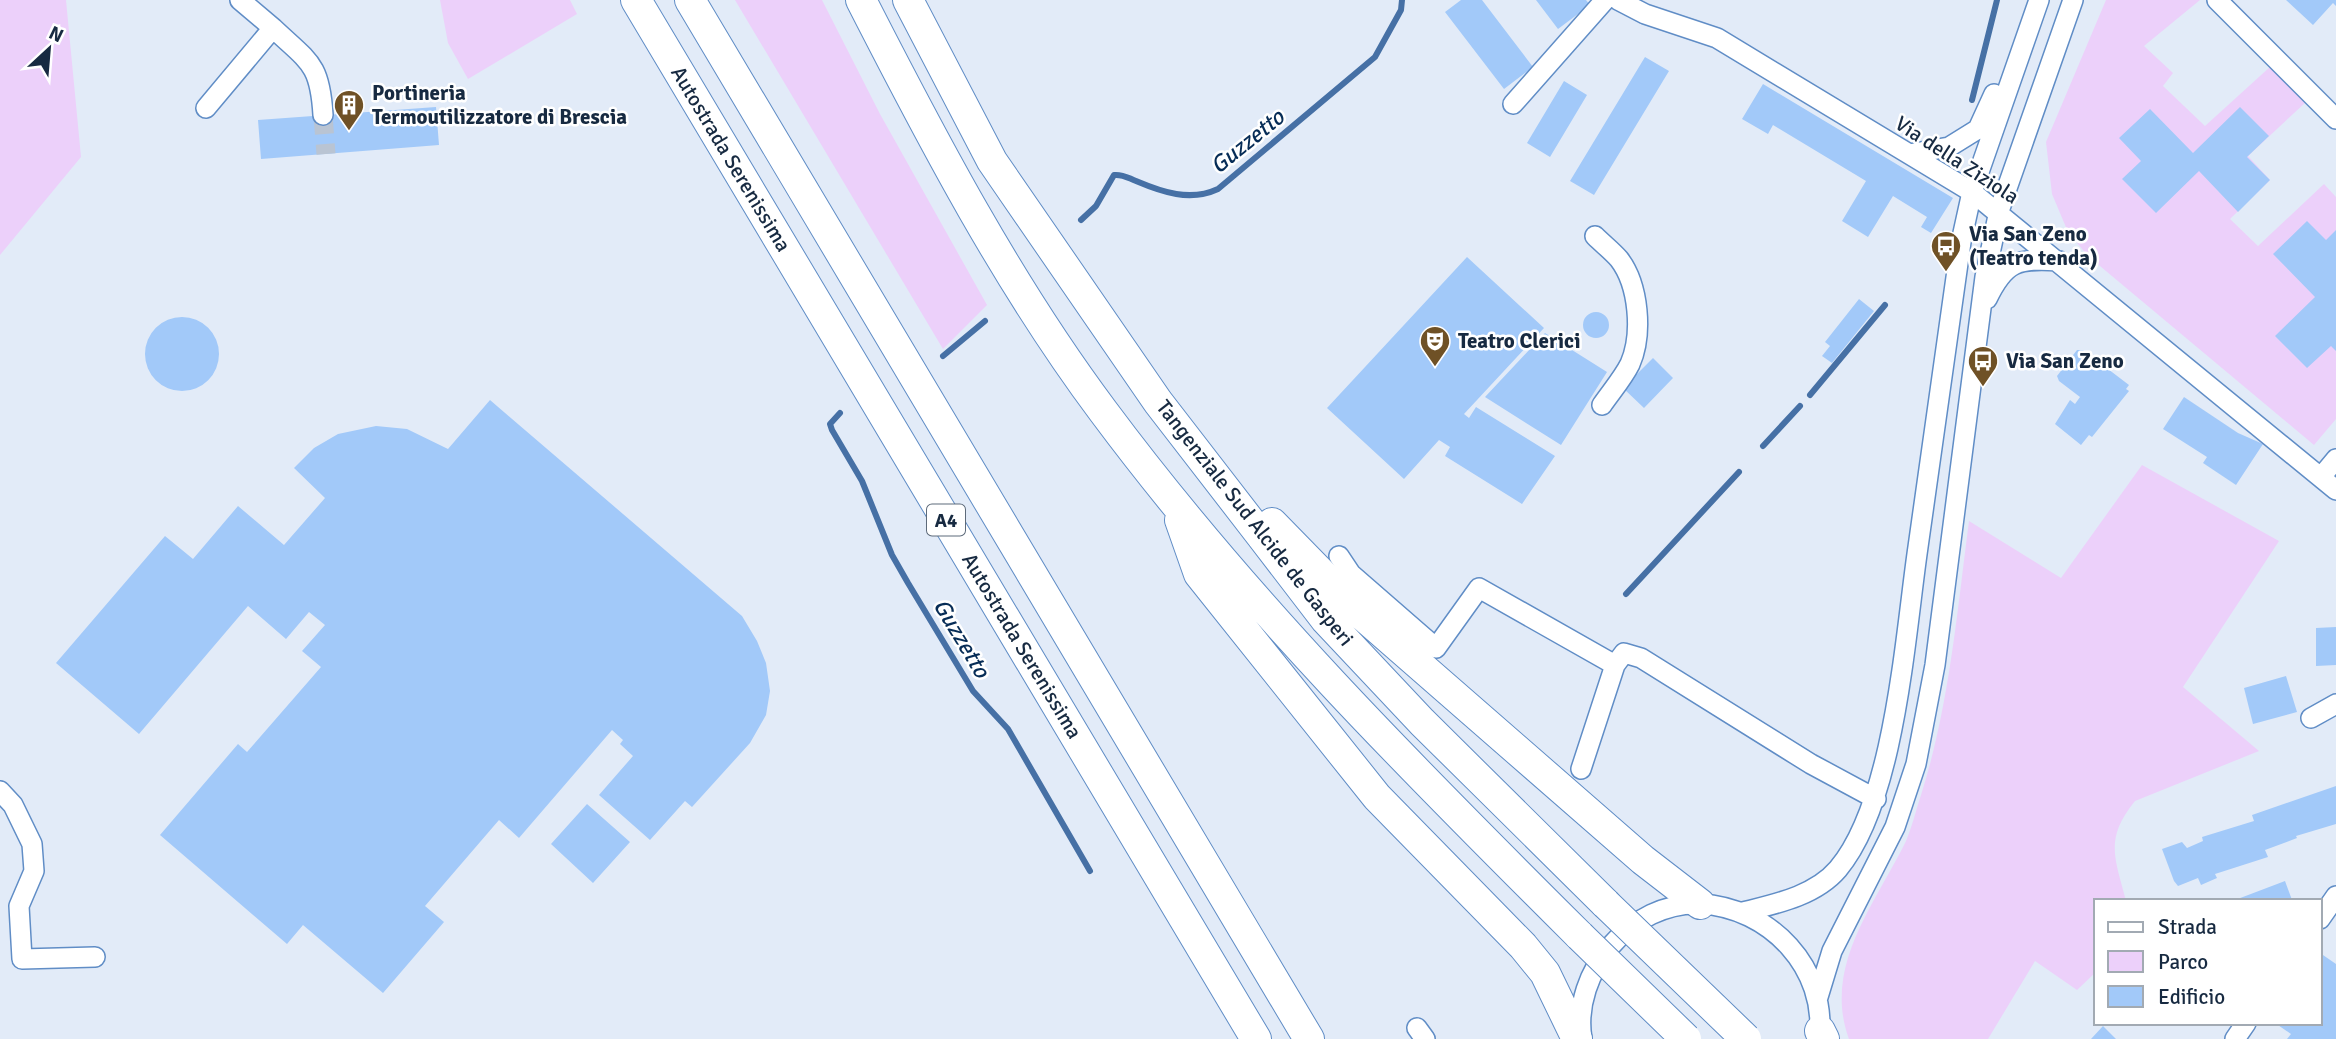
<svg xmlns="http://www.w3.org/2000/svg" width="2336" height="1039" font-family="Signika,sans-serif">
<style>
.green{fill:#ecd0fa}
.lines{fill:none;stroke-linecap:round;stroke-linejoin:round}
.stream{stroke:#4670a5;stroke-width:6}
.building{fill:#a2c9f9}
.minor-tunnel{stroke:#b9c4d3;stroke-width:19;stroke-dasharray:19 10;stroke-linecap:butt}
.minor-casing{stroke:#608dc6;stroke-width:22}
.highway-casing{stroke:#608dc6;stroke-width:32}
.minor{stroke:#fff;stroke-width:19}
.highway{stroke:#fff;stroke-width:30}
.highway-bridge-casing{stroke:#608dc6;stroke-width:32;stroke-linecap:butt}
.highway-bridge{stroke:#fff;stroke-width:30}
.labels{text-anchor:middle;stroke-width:5;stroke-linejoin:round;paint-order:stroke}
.shield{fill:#fff;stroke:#5d6a7a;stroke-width:2}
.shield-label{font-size:19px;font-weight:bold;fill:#172a41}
.poi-label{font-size:21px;font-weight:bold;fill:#172a41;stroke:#fff;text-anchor:start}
.street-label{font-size:21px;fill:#172a41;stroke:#fff}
.water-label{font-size:23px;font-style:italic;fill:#062c56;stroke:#fff}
</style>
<rect width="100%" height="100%" fill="#e2ebf8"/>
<!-- green -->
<path class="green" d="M0,0H66L81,157L0,255Z
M440,0H570L577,14L468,79L448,43Z
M735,0H822L880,114L987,305L943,349Z
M2106,0H2200L2144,46L2173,73L2163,86L2205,126L2271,66L2306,102L2248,156L2270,180L2230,219L2258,246L2324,184L2336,197V419L2314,445L2088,256L2068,232L2052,194L2046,142Z
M2142,465L2279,541L2183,687L2259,751L2135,801C2104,839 2115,858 2126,901H2096V972L2077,990L2035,961L1988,1039H1849C1822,966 1876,903 1906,841C1912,827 1916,810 1921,795C1949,707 1957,613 1969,521L2061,578Z"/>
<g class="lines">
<!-- stream -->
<path class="stream" d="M1972,100L1997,0
M1081,220L1096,206L1114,175C1123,174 1128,178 1136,181C1162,192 1190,202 1218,189L1375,57L1401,10L1402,0
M943,356L985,321
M1810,395L1885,305
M840,413L830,424L832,430L862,481L892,555L908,583L973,691L1008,729L1090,871
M1763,446L1800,406
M1626,594L1739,472"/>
</g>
<!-- building -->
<path class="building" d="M1461,0H1482L1533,67L1504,89L1445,12Z
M1536,0H1586L1590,5L1558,29Z
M2286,0H2336V6L2333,3L2313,25Z
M1645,57L1669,71L1594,195L1570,181Z
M1564,81L1587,95L1550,157L1527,143Z
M1763,84L1953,198L1931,233L1921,227L1927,217L1893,196L1868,237L1842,221L1866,181L1773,125L1768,134L1742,119Z
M436,107L439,145L261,159L258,120Z
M2240,107L2269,136L2247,157L2270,180L2238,212L2199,171L2156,213L2122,179L2141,161L2119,138L2150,109L2193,153Z
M2307,221L2326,240L2336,230V351L2331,346L2307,368L2275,336L2315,297L2273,254Z
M1467,257L1544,328L1464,414L1469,418L1476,407L1555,456L1522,504L1445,456L1450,447L1439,440L1404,479L1327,408Z
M1859,299L1874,311L1832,363L1822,356L1830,346L1825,342Z
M1583 325a13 13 0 1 1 26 0a13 13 0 1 1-26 0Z
M145 354a37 37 0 1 1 74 0a37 37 0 1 1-74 0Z
M1545,333L1607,372L1561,445L1485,397Z
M2077,350H2083L2129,385L2126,389L2129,391L2092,437L2089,435L2081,445L2055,424L2070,400L2075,404L2080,397L2059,381L2057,376Z
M1653,358L1673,378L1644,408L1623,388Z
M2184,397L2238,433L2263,444L2236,485L2203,463L2207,457L2163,429Z
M490,400L742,616L757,641L766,663L770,691L766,715L750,743L692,807L685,801L650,840L599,795L633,756L620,744L623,740L612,730L519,838L499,820L425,906L444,922L383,993L303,925L287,944L160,835L238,744L247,752L321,667L302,651L325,625L309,612L286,639L248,606L139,734L56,663L165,536L193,559L238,506L284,545L325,498L294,468L314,448L338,434L376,426L407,429L448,449Z
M2336,627V665L2316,666V628Z
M2286,676L2297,712L2253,724L2244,688Z
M2336,786V824L2296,836L2297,838L2265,850L2268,857L2215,874L2217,878L2201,885L2198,878L2178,886L2174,881L2162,849L2182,842L2187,848L2203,841L2202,837L2254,821L2252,815Z
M587,804L630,842L593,883L551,844Z
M2285,881L2292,900L2235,901V900Z
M2320,953L2336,964V1039H2287L2291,1034L2275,1023H2320Z
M2103,1026L2116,1039H2091Z"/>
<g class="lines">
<!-- minor-tunnel -->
<path class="minor-tunnel" d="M323,115L326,154"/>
<!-- minor casing -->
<g class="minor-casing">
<path id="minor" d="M1618,0L1645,14L1717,38L1972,192L2336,490
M2217,0L2336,119
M273,28C309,62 320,63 323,115
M1513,104L1605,0
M206,108L273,28L240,0
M1909,154L1949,147L1978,129L1994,94
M1595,236C1603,244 1612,251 1619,259C1639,285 1643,334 1630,364C1623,378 1611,392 1602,405
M1987,299C2005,261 2018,258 2059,261
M2321,477L2336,459
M1339,556L1351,574L1436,648L1479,588L1615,665L1581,769
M1615,665L1624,653L1641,658L1811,764L1876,799
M2311,718L2336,704
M0,791L13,805L32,844L34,871L19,906L22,959L95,957
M1743,912C1775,904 1815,896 1838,869C1895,801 1905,636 1918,547C1932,445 1947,344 1961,242L1972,192L2039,0
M2320,919L2336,896
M1818,997L1832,951L1895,827L1916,764L1935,665L1985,277L1999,211L2073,0
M1417,1028L1425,1039
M1582,1039C1571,972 1632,901 1700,904C1770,907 1828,969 1819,1039
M2235,1039L2246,1023"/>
</g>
<!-- highway casing -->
<g class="highway-casing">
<path id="highway" d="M636,0L1256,1039
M690,0L1309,1039
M861,0C933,141 1008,284 1103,411C1245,602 1412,769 1580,936
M908,0L992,161L1158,402L1260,534L1326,620L1422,722L1606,904
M1180,520L1199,574L1377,797L1523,946L1545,973L1577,1039
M1272,523L1361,614L1643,860L1700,904
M1820,1031L1824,1039"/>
</g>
<!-- minor -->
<use href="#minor" class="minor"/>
<!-- highway -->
<use href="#highway" class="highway"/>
<!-- highway-bridge casing -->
<g class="highway-bridge-casing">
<path id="highway-bridge" d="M1606,904L1746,1039
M1580,936L1686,1039"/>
</g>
<!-- highway-bridge -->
<use href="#highway-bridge" class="highway-bridge"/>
</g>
<!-- icons -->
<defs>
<g id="building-pin" transform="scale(1.575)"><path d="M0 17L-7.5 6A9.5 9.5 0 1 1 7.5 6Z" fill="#6f5126" stroke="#fff"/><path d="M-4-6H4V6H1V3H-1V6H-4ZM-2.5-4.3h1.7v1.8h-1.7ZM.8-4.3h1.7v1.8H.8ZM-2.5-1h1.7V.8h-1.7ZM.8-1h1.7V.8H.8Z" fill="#fff"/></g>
<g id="bus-pin" transform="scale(1.575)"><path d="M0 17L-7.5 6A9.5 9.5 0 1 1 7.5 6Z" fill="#6f5126" stroke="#fff"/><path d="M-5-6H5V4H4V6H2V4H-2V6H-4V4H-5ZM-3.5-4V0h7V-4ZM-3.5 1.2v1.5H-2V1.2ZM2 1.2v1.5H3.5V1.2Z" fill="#fff"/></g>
<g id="theatre-pin" transform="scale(1.575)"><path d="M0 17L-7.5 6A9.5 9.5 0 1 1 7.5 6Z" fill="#6f5126" stroke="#fff"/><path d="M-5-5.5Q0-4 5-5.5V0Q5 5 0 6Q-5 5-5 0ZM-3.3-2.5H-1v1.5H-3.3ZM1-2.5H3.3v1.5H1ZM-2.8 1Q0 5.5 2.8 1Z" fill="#fff"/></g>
</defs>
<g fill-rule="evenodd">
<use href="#building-pin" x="349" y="105"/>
<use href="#bus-pin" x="1946" y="246"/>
<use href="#theatre-pin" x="1435" y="341"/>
<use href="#bus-pin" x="1983" y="361"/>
</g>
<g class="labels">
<!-- shield labels -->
<rect class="shield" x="927" y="504.5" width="38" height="31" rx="5"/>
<g class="shield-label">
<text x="946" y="527">A4</text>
</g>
<!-- poi labels -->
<g class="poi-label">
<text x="372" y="100">Portineria<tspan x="372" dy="24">Termoutilizzatore di Brescia</tspan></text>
<text x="1969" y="241">Via San Zeno<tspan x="1969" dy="24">(Teatro tenda)</tspan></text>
<text x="1458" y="348">Teatro Clerici</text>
<text x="2006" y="368">Via San Zeno</text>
</g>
<!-- street labels -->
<g class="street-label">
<text transform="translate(731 159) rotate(59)" y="7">Autostrada Serenissima</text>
<text transform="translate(1957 160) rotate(33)" y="7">Via della Ziziola</text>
<text transform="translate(1255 523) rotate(52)" y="7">Tangenziale Sud Alcide de Gasperi</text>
<text transform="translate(1022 646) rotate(59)" y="7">Autostrada Serenissima</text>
</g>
<!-- water labels -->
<g class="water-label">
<text transform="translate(1247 141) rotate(-39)" y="8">Guzzetto</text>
<text transform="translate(962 638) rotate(59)" y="8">Guzzetto</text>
</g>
</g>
<!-- legend -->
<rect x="2094" y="899" width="228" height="126" fill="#ffffff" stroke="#a2aab3" stroke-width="2"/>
<rect x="2108" y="922" width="35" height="10" fill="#ffffff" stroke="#a2aab3" stroke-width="2"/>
<text x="2158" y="934" font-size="21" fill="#172a41">Strada</text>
<rect x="2108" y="951" width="35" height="21" fill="#ecd0fa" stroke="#a2aab3" stroke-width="2"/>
<text x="2158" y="969" font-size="21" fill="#172a41">Parco</text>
<rect x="2108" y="986" width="35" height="21" fill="#a2c9f9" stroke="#a2aab3" stroke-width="2"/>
<text x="2158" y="1004" font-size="21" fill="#172a41">Edificio</text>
<!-- north arrow -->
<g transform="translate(49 49) rotate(26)" stroke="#ffffff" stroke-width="5" paint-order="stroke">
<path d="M0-5L12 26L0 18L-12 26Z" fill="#172a41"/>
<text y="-10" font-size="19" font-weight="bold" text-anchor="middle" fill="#172a41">N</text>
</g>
</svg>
